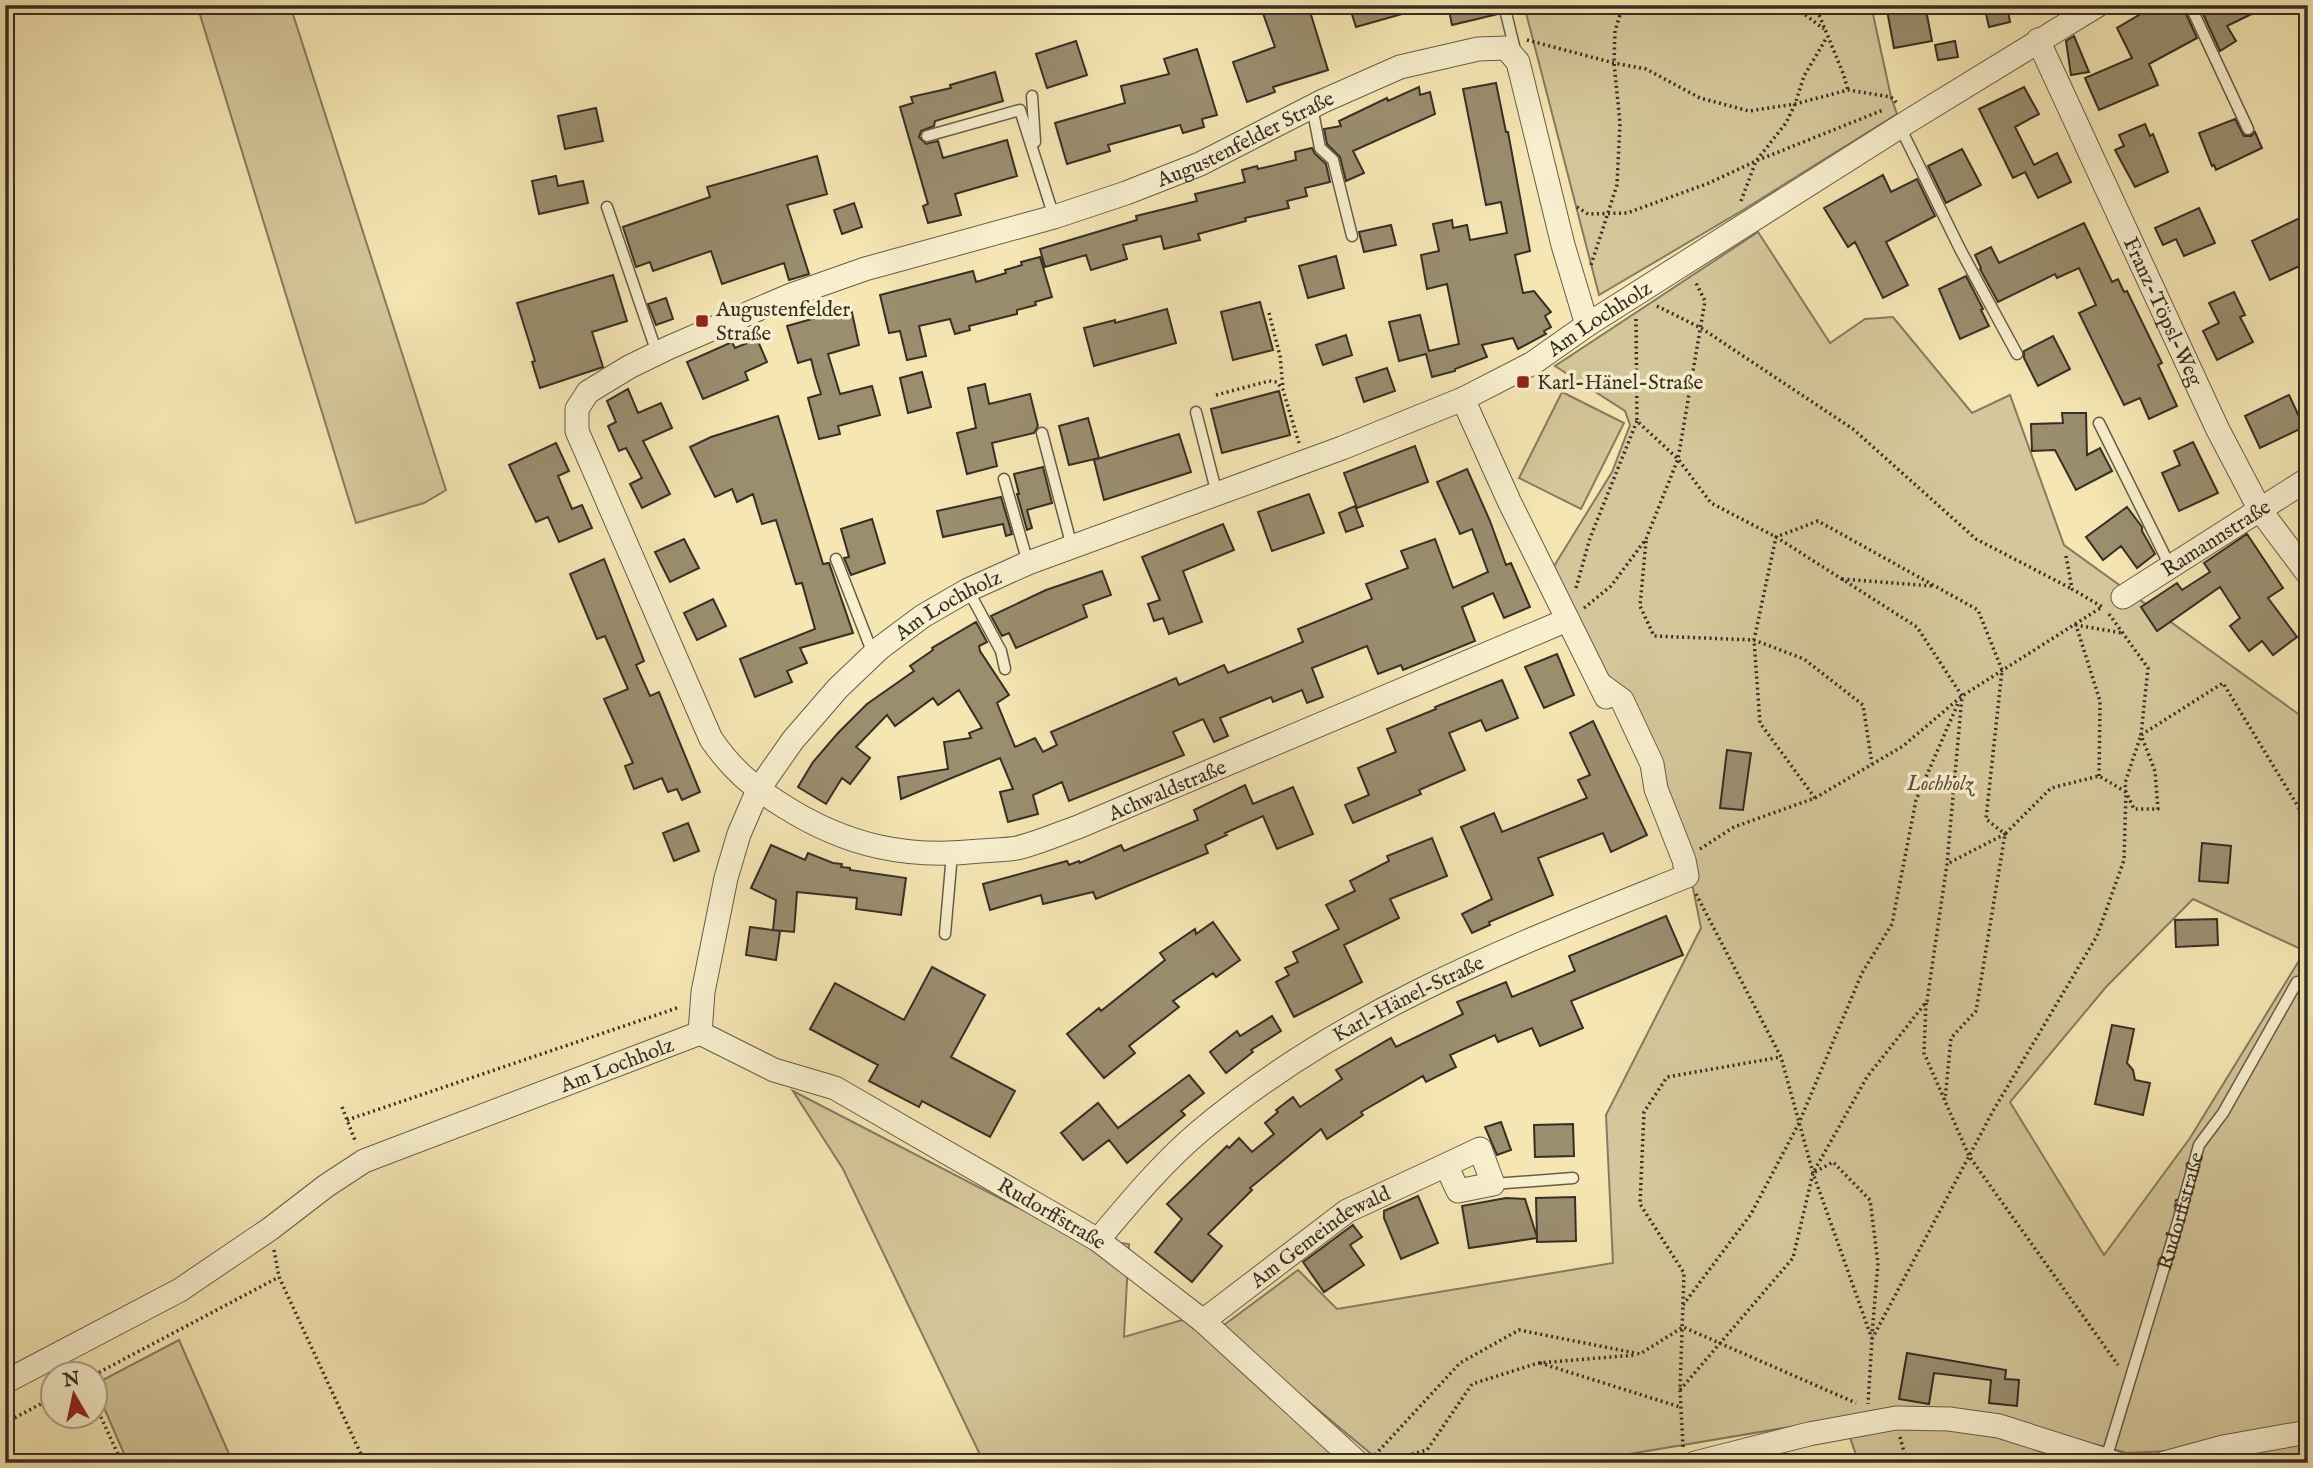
<svg xmlns="http://www.w3.org/2000/svg" width="2313" height="1468" font-family="'IM FELL English',serif">
<style>
.green{fill:#d5c79b;stroke:#867b60;stroke-width:2;fill-rule:evenodd}
.building{fill:#9a8e6f;stroke:#372f25;stroke-width:2}
.lines{fill:none;stroke-linecap:round;stroke-linejoin:round}
.lane-casing{stroke:#665d48;stroke-width:13}
.street-casing{stroke:#665d48;stroke-width:25}
.path{stroke:#372f25;stroke-width:3.5;stroke-dasharray:2 3.5;stroke-linecap:butt}
.lane{stroke:#f8efce;stroke-width:10}
.street{stroke:#f8efce;stroke-width:23}
.poi-dot{fill:#8f2418;stroke:#f8efce;stroke-width:2.5}
.labels{text-anchor:middle;stroke-width:7;stroke-linejoin:round;paint-order:stroke}
.street-label{font-size:21px;fill:#372f25;stroke:#f8efce}
.poi-label{font-size:21px;fill:#372f25;stroke:#f8efce;text-anchor:start}
.park-label{font-size:21px;font-style:italic;fill:#574d3d;stroke:#f8efce}
</style>
<rect width="100%" height="100%" fill="#f5e6b3"/>
<filter id="stains"><feTurbulence type="fractalNoise" baseFrequency=".00286" numOctaves="4"/><feColorMatrix values="0 0 0 0 .2 0 0 0 0 .09 0 0 0 0 .02 0 0 0 .5 -.17"/></filter>
<radialGradient id="worn" r=".72"><stop offset=".6" stop-color="#630" stop-opacity="0"/><stop offset="1" stop-color="#630" stop-opacity=".3"/></radialGradient>
<!-- green -->
<path class="green" d="M197,5H290L446,490L424,503L356,523Z
M1524,5H1871L1891,97L1897,114L1743,210L1599,295Z
M1758,232L1830,343L1865,319L1893,317L1972,413L2010,395L2064,545L2308,721V1427L2169,1451L2127,1453L2072,1438L2085,1463H1859L1843,1418L1576,1463H1382L1220,1328L1298,1270L1337,1309L1613,1263L1606,1115L1701,928L1682,833L1551,571L1612,472L1630,425L1625,411L1555,366ZM2193,899L2305,951L2190,1138L2104,1255L2010,1102L2106,987Z
M1562,392L1624,423L1581,509L1519,478Z
M793,1091L1073,1236L1129,1244L1124,1337L1189,1318L1344,1463H984L843,1169Z
M179,1340L233,1463H128L95,1387V1384Z
M2308,1443V1463H2226L2224,1457Z"/>
<!-- building -->
<path class="building" d="M1260,5H1308L1328,70L1273,87L1275,92L1247,102L1233,62L1275,47Z
M1349,5H1415L1416,10L1356,27Z
M1448,5H1496L1498,14L1452,25Z
M1886,5H1925L1932,41L1894,48Z
M1984,5H2007L2010,22L1989,27Z
M2156,5H2182L2197,38L2149,64L2158,85L2099,110L2085,78L2132,58L2117,28Z
M2199,5H2270L2227,26L2236,41L2220,51Z
M2074,36L2089,72L2071,75L2066,41Z
M1076,41L1087,75L1047,88L1036,54Z
M1955,41L1958,57L1938,60L1935,45Z
M1197,49L1217,115L1202,119L1204,127L1183,133L1180,125L1108,145L1110,151L1067,164L1055,123L1125,103L1121,86L1169,74L1164,59Z
M995,72L1003,101L935,121L934,126L921,131L919,137L926,144L938,141L943,158L1007,140L1017,176L955,194L961,215L928,223L923,206L928,204L900,107L913,103L911,97L951,88L950,85Z
M1496,83L1506,132H1508L1530,251L1515,255L1523,293L1534,291L1551,312L1545,316L1551,327L1544,331L1546,334L1518,349L1513,338L1482,345L1487,357L1455,369V371L1432,377L1426,354L1399,361L1389,322L1420,315L1429,351L1459,344L1447,284L1427,289L1421,255L1439,251L1433,224L1452,220L1453,228L1467,225L1470,240L1507,233L1501,202L1486,205L1463,89Z
M1419,87L1420,95L1430,92L1435,114L1353,151L1364,173L1346,181L1340,157L1327,144L1324,129L1341,126L1339,121L1387,98L1388,101Z
M2024,87L2039,114L2015,127L2034,165L2057,153L2071,182L2038,198L2025,172L2013,178L1979,109Z
M596,108L603,141L565,149L558,116Z
M2235,119L2244,136H2251L2255,132L2262,148L2216,170L2214,165L2212,166L2199,133Z
M2145,124L2150,136L2153,134L2168,172L2135,187L2115,150L2124,146L2119,135Z
M1312,148L1315,154L1326,164L1330,182L1305,188L1307,196L1287,201L1289,208L1245,218L1246,221L1198,234L1200,240L1164,249L1161,236L1123,245L1127,259L1091,270L1086,255L1045,267L1040,249L1137,220L1136,216L1197,201L1195,194L1245,182L1242,170L1257,166L1258,169L1296,160L1295,152Z
M1962,149L1981,185L1946,203L1928,166Z
M817,156L827,194L787,205L809,274L789,280L784,263L722,284L711,251L653,271L650,262L636,267L623,227L710,197L707,187Z
M1883,175L1891,192L1917,179L1935,216L1886,242L1908,285L1883,298L1855,242L1848,247L1824,208Z
M556,176L558,186L583,181L588,203L539,214L532,181Z
M854,203L862,227L842,234L834,210Z
M2199,208L2215,243L2184,256L2176,239L2163,245L2155,228Z
M2308,214V262L2270,280L2252,241Z
M2084,223L2112,282L2118,279L2124,292L2127,291L2162,363L2158,365L2177,406L2149,419L2140,398L2124,405L2079,313L2096,305L2079,268L2057,278L2055,274L1998,302L1980,269L1981,268L1975,255L1991,247L1999,263Z
M1391,225L1396,245L1364,252L1359,232Z
M1336,256L1344,288L1308,298L1299,266Z
M1040,257L1052,297L1035,302L1036,305L1017,310V314L969,326L970,330L955,334L950,319L919,326L926,356L907,360L900,331L889,333L880,295L973,271L976,282L1006,273L1005,270L1022,265L1021,262Z
M613,275L627,321L592,332L603,367L540,388L532,362L535,361L517,303Z
M1966,276L1983,309L1981,310L1989,326L1960,339L1939,289Z
M2234,292L2245,315L2240,317L2253,342L2217,360L2203,331L2219,323L2209,303Z
M666,298L673,319L656,325L648,304Z
M1260,302L1273,350L1233,360L1221,312Z
M851,308L859,345L828,354L840,394L872,386L880,415L838,426L840,434L819,439L808,398L821,394L815,375L811,359L798,363L787,326Z
M1167,309L1176,343L1094,366L1084,328L1115,320V323Z
M1346,335L1352,355L1323,365L1316,345Z
M2053,336L2070,369L2038,386L2024,358V351Z
M757,339L767,362L745,372L748,380L703,399L687,362L732,342L735,348Z
M1387,368L1395,391L1364,402L1356,378Z
M922,372L931,407L908,413L900,378Z
M985,384L989,404L1030,394L1038,426L1034,433L992,443L997,466L967,474L957,433L976,428L968,388Z
M628,389L638,413L661,403L672,428L643,441L670,494L642,508L630,484L642,478L626,448L619,451L608,426L616,422L607,401Z
M1279,391L1290,435L1222,453L1211,409Z
M2289,395L2304,427L2260,448L2245,416Z
M2062,413H2086L2087,455L2100,448L2112,471L2076,490L2055,450L2032,451L2031,424L2063,423Z
M778,416L823,564L829,563L853,633L800,648L807,663L787,671L792,682L755,697L740,659L815,629L802,583L796,584L776,520L762,524L753,494L737,502L732,489L715,497L690,447L711,437Z
M1088,418L1099,458L1069,465L1059,426Z
M1179,434L1191,472L1104,500L1094,460Z
M2193,442L2218,493L2179,511L2162,473L2180,465L2174,451Z
M556,443L569,471L558,476L572,509L582,505L592,528L559,542L548,517L536,522L509,465Z
M1415,446L1428,482L1357,508L1344,473Z
M1043,467L1052,503L1027,510L1032,528L1027,530L1017,494H1019L1014,474Z
M1467,469L1490,521L1506,565L1511,563L1530,607L1504,618L1493,593L1462,607L1475,641L1403,670L1401,665L1378,674L1367,646L1312,668L1323,697L1307,703L1302,690L1273,702L1271,697L1220,718L1228,736L1214,742L1203,719L1173,732L1184,755L1069,801L1062,782L1033,795L1038,814L1008,822L1000,792L1013,789L1000,758L901,799L898,777L948,769L944,742L971,738L969,733L982,728L959,690L938,705L933,698L895,726L887,715L856,747L870,758L850,784L842,778L826,804L798,787L813,762L838,733L867,704L914,671L910,666L933,650L932,648L976,622L987,642L979,646L980,651L1009,695L997,703L1015,747L1035,738L1043,752L1057,745L1051,732L1176,678L1179,685L1224,665L1228,673L1303,642L1298,629L1372,599L1366,584L1408,568L1401,551L1435,539L1453,588L1488,572L1472,529L1460,534L1437,482Z
M1309,494L1324,533L1272,551L1258,512Z
M1001,497L1012,534L1006,536L1003,524L943,537L937,511Z
M1355,506L1363,526L1346,532L1339,513Z
M2127,507L2142,527V531L2155,554L2137,568L2121,546L2103,560L2086,537Z
M872,519L885,563L851,575L844,558L849,557L841,529Z
M1223,524L1234,550L1183,571L1202,622L1169,634L1163,618L1154,621L1148,604L1160,600L1142,557Z
M2247,534L2283,588L2268,598L2297,637L2273,655L2262,641L2249,651L2230,626L2240,618L2220,587L2157,631L2141,607L2177,583L2182,590L2210,572L2204,563Z
M684,539L699,568L670,582L655,552Z
M604,559L644,661L636,665L650,696L659,692L700,792L682,800L677,789L668,792L662,778L634,789L625,766L633,763L604,699L628,689L605,636L597,639L570,574Z
M1102,571L1111,595L1083,605L1087,617L1016,648L1009,633L1002,636L991,616L1046,590Z
M713,599L726,626L697,640L684,613Z
M1557,654L1574,695L1544,708L1525,667Z
M1502,680L1518,718L1486,731L1481,720L1449,733L1465,770L1419,790L1421,794L1353,823L1345,805L1369,795L1358,768L1396,752L1387,729L1436,709L1435,707Z
M1593,721L1647,835L1611,852L1603,833L1538,858L1553,895L1489,922L1490,925L1472,933L1462,914L1492,899L1461,827L1494,813L1502,832L1587,798L1578,780L1590,775L1570,733Z
M1727,750L1751,753L1743,810L1720,808Z
M1245,785L1253,804L1293,787L1313,834L1277,849L1263,816L1225,833L1227,835L1205,845L1208,853L1096,899L1093,892L1043,904L1041,895L990,910L983,884L1067,861L1069,865L1079,861L1080,863L1121,845L1124,851L1198,820L1194,810Z
M688,823L699,851L674,861L663,833Z
M1432,838L1447,876L1390,899L1399,918L1344,945L1362,982L1294,1017L1276,982L1289,975L1285,968L1298,962L1293,952L1339,929L1326,905L1355,891L1350,881L1389,861L1387,856Z
M2202,843L2231,846L2228,883L2199,881Z
M771,845L805,860L808,853L833,863L842,864L841,867L850,868V870L906,878L901,915L856,909L857,898L797,892L794,932L773,930L776,900L751,888Z
M1666,916L1683,955L1571,1001L1583,1028L1540,1046L1532,1028L1498,1042L1495,1035L1450,1055L1456,1067L1426,1082L1423,1076L1361,1112L1363,1115L1327,1139L1321,1129L1250,1188L1252,1190L1208,1234L1222,1246L1192,1282L1155,1252L1182,1219L1167,1204L1227,1146L1229,1148L1239,1138L1252,1152L1274,1134L1265,1123L1278,1112L1276,1110L1293,1097L1300,1107L1342,1079L1336,1070L1391,1038L1396,1047L1463,1014L1457,1002L1506,982L1512,997L1575,971L1569,956Z
M2217,919L2218,945L2176,947L2175,920Z
M1213,922L1240,960L1216,977L1213,973L1173,1001L1179,1007L1129,1046L1135,1053L1104,1078L1067,1034L1099,1008L1101,1011L1165,960L1160,953L1195,929L1196,934Z
M750,927L780,931L776,960L746,955Z
M932,967L985,995L951,1057L1015,1091L990,1137L922,1101L919,1107L869,1081L878,1065L810,1029L835,983L904,1020Z
M1272,1016L1281,1031L1251,1050L1253,1052L1226,1073L1210,1052L1237,1031L1240,1036Z
M2112,1025L2134,1029L2127,1063L2133,1070L2135,1080L2150,1083L2143,1115L2095,1104Z
M1189,1075L1204,1093L1181,1111L1185,1115L1127,1163L1109,1140L1083,1160L1061,1133L1098,1103L1118,1128Z
M1501,1122L1511,1150L1497,1155L1485,1127Z
M1573,1124L1574,1156L1535,1157L1534,1125Z
M1418,1196L1438,1243L1401,1259L1384,1218V1211Z
M1575,1197L1576,1241L1537,1242V1238L1469,1248L1462,1206L1506,1198L1525,1199L1537,1237L1536,1198Z
M1353,1225L1362,1237L1350,1245L1364,1265L1324,1292L1303,1262Z
M1907,1353L2006,1370L2005,1379L2019,1380L2017,1406L1989,1403L1991,1380L1934,1373L1929,1404L1899,1399Z"/>
<g class="lines">
<!-- lane casing -->
<g class="lane-casing">
<g id="lane">
<path d="M1504,5L1515,50"/>
<path d="M2190,5L2248,129"/>
<path d="M1032,96L1035,142"/>
<path d="M1312,107L1320,148L1333,160L1352,236"/>
<path d="M1900,127L1961,251L2017,354"/>
<path d="M927,136L1020,110L1054,217"/>
<path d="M607,207L657,353"/>
<path d="M1196,412L1217,494"/>
<path d="M2099,423L2171,568"/>
<path d="M1042,433L1072,547"/>
<path d="M1004,479L1028,563"/>
<path d="M836,559L873,654"/>
<path d="M968,590L1001,651L1005,669"/>
<path d="M945,934L952,854"/>
<path d="M1493,1184L1573,1178"/>
<path id="s1" d="M2106,1459L2177,1225L2199,1145L2223,1113L2297,982"/>
</g>
</g>
<!-- street casing -->
<g class="street-casing">
<g id="street">
<path id="s2" d="M2038,40L2218,430L2260,510L2308,574"/>
<path d="M1463,399L1509,501L1606,697"/>
<path id="s3" d="M2123,597L2308,479"/>
<path id="s4" d="M1567,620L1078,827C1058,834 1038,843 1017,848C1005,850 992,850 980,851C907,859 847,846 785,807C753,787 732,770 711,739L577,431V409L588,392L629,367L670,347L791,295L865,269L1054,217L1126,193L1200,164L1323,101L1400,67L1478,49L1506,48L1518,62L1563,245L1587,325"/>
<path id="s5" d="M700,1033L703,992L726,878L739,834L758,790L793,740L838,688L880,648L923,616L968,590L1028,563L1342,448L1463,399L1533,363L1587,325L1912,119L2098,5"/>
<path id="s6" d="M700,1033L774,1070L835,1088L1098,1240L1203,1321L1358,1463"/>
<path id="s7" d="M1098,1240C1130,1202 1162,1163 1200,1131C1343,1010 1516,945 1687,876L1684,860L1656,789L1652,764L1622,700L1600,684"/>
<path id="s8" d="M1203,1321L1347,1211L1446,1165L1458,1191L1493,1184L1480,1149L1446,1165"/>
<path id="s9" d="M5,1382L180,1290L270,1229L326,1186L364,1161L700,1033"/>
<path d="M1695,1463L1809,1434L1896,1418L1949,1419L1999,1426L2115,1463"/>
<path d="M2164,1463L2223,1447L2308,1432"/>
</g>
</g>
<!-- path -->
<path class="path" d="M1792,5L1824,29
M1815,5L1843,73L1848,90
M1527,40L1614,63L1646,69L1700,98L1749,111L1795,104L1848,90L1891,97L1897,103
M1741,201L1756,161L1786,123L1795,104L1804,76L1827,37
M1577,207L1588,214L1627,213L1709,183L1756,161L1883,110
M1591,265L1617,185L1620,123L1614,63L1615,31L1623,5
M1657,306L1701,328L1853,429L1976,539L2072,589
M1269,313L1280,356L1283,388
M1216,395L1269,381L1277,382L1283,390L1299,443
M1646,541L1640,606L1654,636L1754,640L1804,659L1863,705L1872,764
M2066,556L2072,589L2104,608
M1842,579L1932,586
M1576,588L1590,538L1637,421
M1584,608L1611,586L1646,539L1678,459L1637,421L1636,318
M2109,614L2148,668L2141,735L2155,771L2158,809H2134L2126,792L2125,783L2141,735L2223,683L2308,823
M2099,776L2100,701L2076,625L2122,633
M1815,798L1760,723L1754,640L1776,537L1818,521L1978,610L2002,670L1986,819L2005,834L1947,864
M1700,849L1734,827L1815,798L1903,746L1962,696L2102,607
M1696,894L1781,1057L1813,1173L1872,1339L1868,1404
M1926,1003L1924,1053L1969,1156L2118,1365
M342,1107L356,1143
M347,1120L680,1007
M1815,1172L1833,1162L1870,1200L1878,1263L1872,1335
M274,1250L279,1277L365,1463
M1683,1305L1751,1214L1799,1123L1862,973L1892,924L1916,800L1959,701
M1872,1339L1993,1111L2097,936L2124,860L2126,792L2099,776L2051,788L2005,834L1976,1011L1951,1038L1945,1100
M1540,1363L1680,1407
M94,1375L279,1277
M1680,1390L1793,1258L1813,1173L1867,1077L1927,1001L1947,864L1962,696L1917,627L1776,537L1711,503L1678,459L1705,301L1695,281
M94,1402L122,1463
M5,1423L52,1398
M1900,1437L1907,1463
M1683,1447L1680,1390L1684,1273L1640,1204L1644,1112L1667,1077L1781,1057
M1375,1455L1460,1363L1519,1330L1640,1354L1683,1327L1856,1403
M1380,1463L1427,1450L1472,1384L1538,1363L1636,1355"/>
<!-- lane -->
<use href="#lane" class="lane"/>
<!-- street -->
<use href="#street" class="street"/>
</g>
<!-- markers -->
<g class="poi-dot">
<rect x="695" y="314" width="14" height="14" rx="3.5"/>
<rect x="1516" y="375" width="14" height="14" rx="3.5"/>
</g>
<g class="labels">
<!-- street labels -->
<g class="street-label">
<text dy="7" stroke="none"><textPath href="#s4" startOffset="2023">Augustenfelder Straße</textPath></text>
<text dy="7" stroke="none"><textPath href="#s2" startOffset="299">Franz-Töpsl-Weg</textPath></text>
<text dy="7" stroke="none"><textPath href="#s5" startOffset="1234">Am Lochholz</textPath></text>
<text dy="7" stroke="none"><textPath href="#s3" startOffset="110">Ramannstraße</textPath></text>
<text dy="7" stroke="none"><textPath href="#s5" startOffset="520">Am Lochholz</textPath></text>
<text transform="translate(1167 790) rotate(-23)" y="7">Achwaldstraße</text>
<text dy="7" stroke="none"><textPath href="#s7" startOffset="397">Karl-Hänel-Straße</textPath></text>
<text dy="7" stroke="none"><textPath href="#s9" startOffset="693">Am Lochholz</textPath></text>
<text dy="7" stroke="none"><textPath href="#s1" startOffset="259">Rudorffstraße</textPath></text>
<text dy="7" stroke="none"><textPath href="#s6" startOffset="397">Rudorffstraße</textPath></text>
<text dy="7" stroke="none"><textPath href="#s8" startOffset="145">Am Gemeindewald</textPath></text>
</g>
<!-- poi labels -->
<g class="poi-label">
<text x="716" y="316">Augustenfelder<tspan x="716" dy="24">Straße</tspan></text>
<text x="1537" y="389">Karl-Hänel-Straße</text>
</g>
<!-- park labels -->
<g class="park-label">
<text x="1940" y="790">Lochholz</text>
</g>
</g>
<!-- margin -->
<rect width="2313" height="1468" fill="none" stroke="#f5e6b3" stroke-width="28"/>
<rect x="7" y="7" width="2299" height="1454" fill="none" stroke="#372f25" stroke-width="3.5"/>
<rect x="14" y="14" width="2285" height="1440" fill="none" stroke="#372f25" stroke-width="2"/>
<!-- north arrow -->
<g transform="translate(74 1395) rotate(351)"><circle r="33" fill="#f8efce" stroke="#aba28a" stroke-width="2"/>
<path d="M0-5L12 26L0 18L-12 26Z" fill="#8f2418"/>
<text y="-10" font-size="19" font-weight="bold" text-anchor="middle" fill="#372f25">N</text>
</g>
<rect width="100%" height="100%" filter="url(#stains)"/>
<rect width="100%" height="100%" fill="url(#worn)"/>
</svg>
